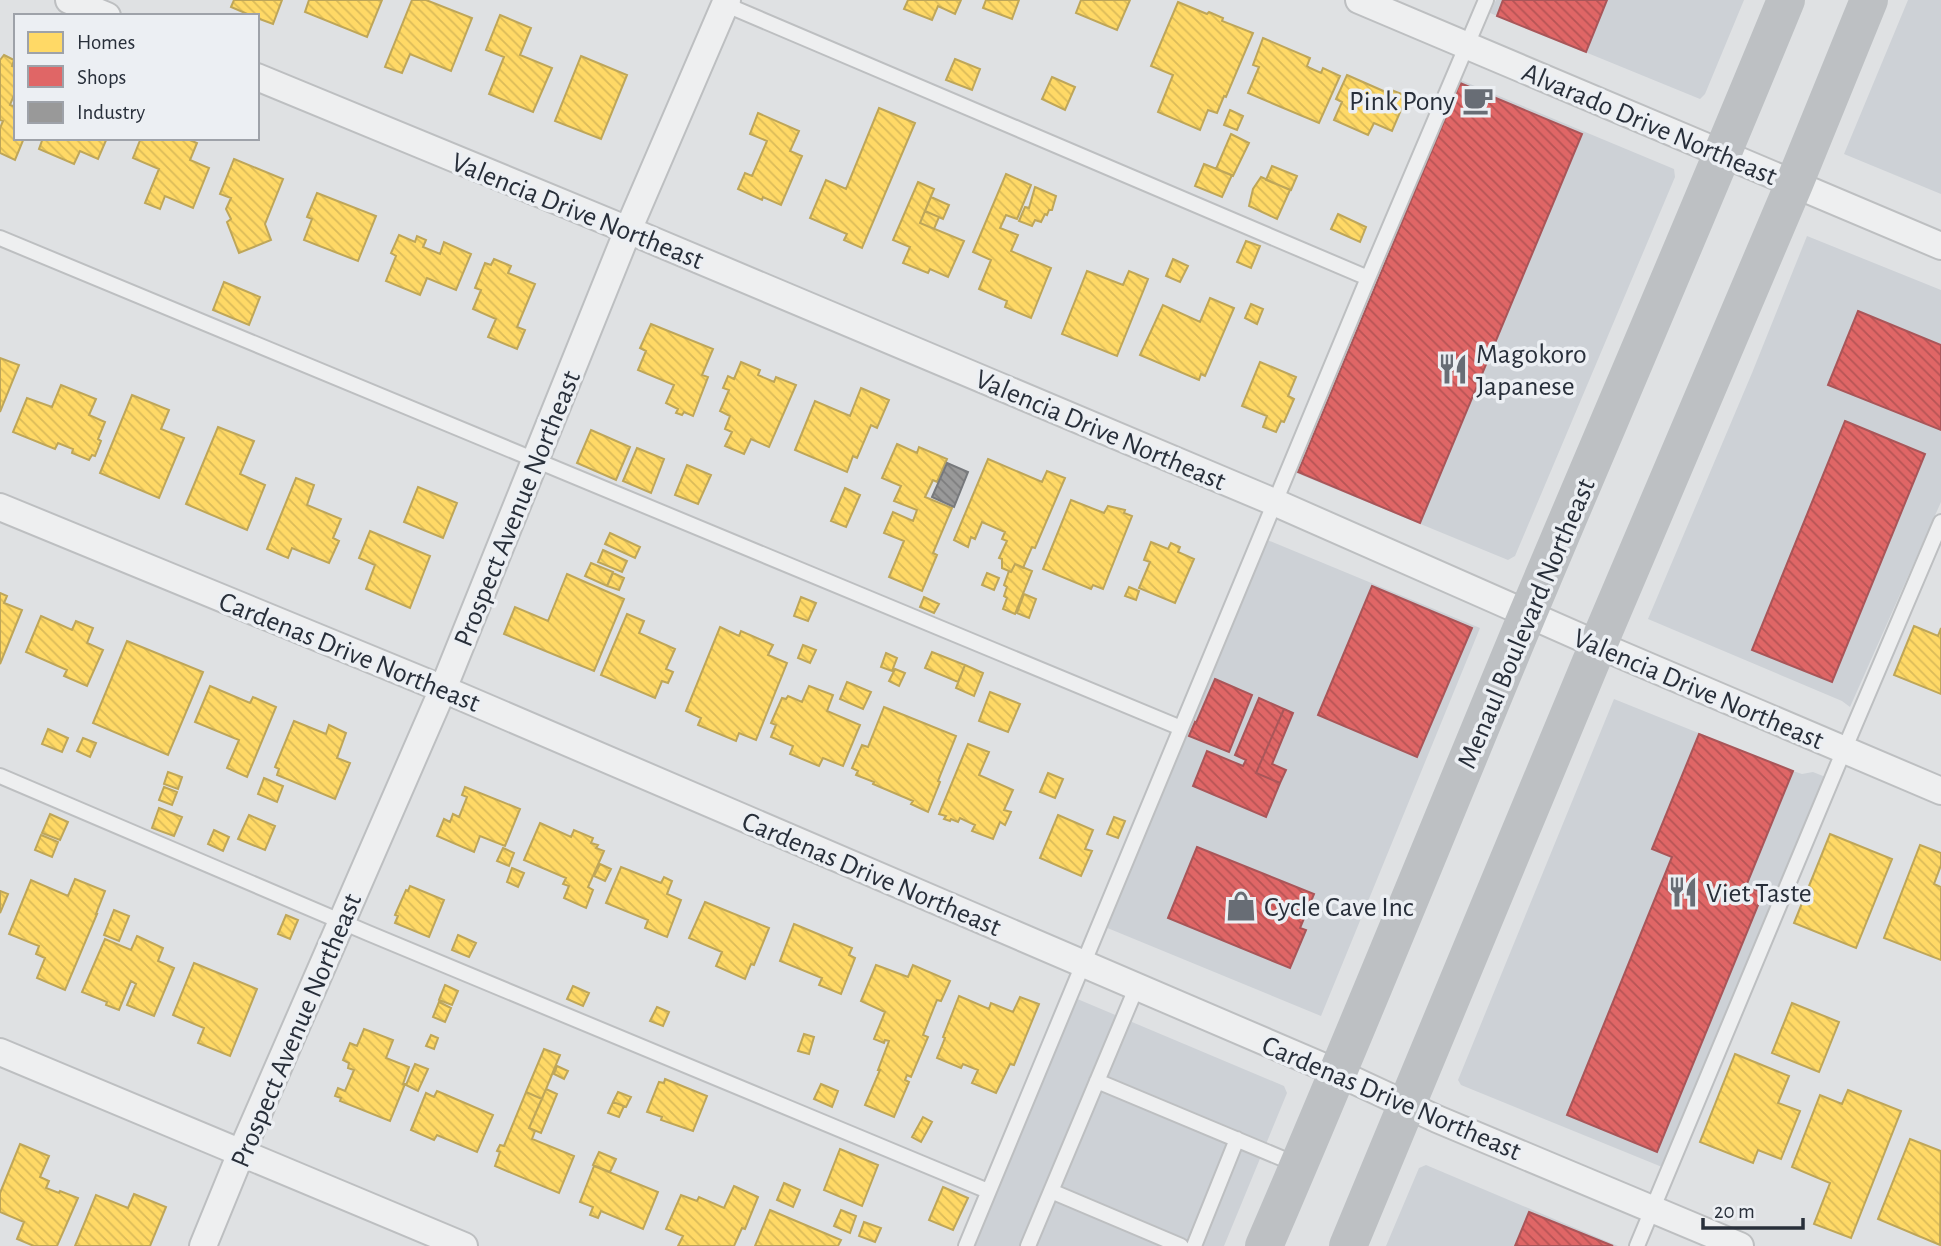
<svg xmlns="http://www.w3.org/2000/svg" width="1941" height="1246" font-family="'Alegreya Sans',sans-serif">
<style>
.built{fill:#cdd1d6}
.homes{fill:url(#homes-back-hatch);stroke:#bea659;stroke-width:2}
.shops{fill:url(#shops-back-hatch);stroke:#a95659;stroke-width:2}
.industry{fill:url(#industry-back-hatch);stroke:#77797c;stroke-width:2}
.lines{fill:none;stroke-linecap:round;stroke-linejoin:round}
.lane-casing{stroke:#bdbfc1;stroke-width:18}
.street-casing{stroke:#bdbfc1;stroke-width:30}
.lane{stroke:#eeeff0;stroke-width:14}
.street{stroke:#eeeff0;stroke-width:26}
.secondary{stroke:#bdc0c3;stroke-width:38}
.labels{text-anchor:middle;stroke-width:7;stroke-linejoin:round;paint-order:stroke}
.poi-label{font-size:28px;fill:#282f3a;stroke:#eceff3;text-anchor:start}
.street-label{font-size:28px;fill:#282f3a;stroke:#eceff3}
</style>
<defs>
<pattern id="homes-back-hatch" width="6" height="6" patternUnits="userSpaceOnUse" patternTransform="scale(1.75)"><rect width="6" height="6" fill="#ffd966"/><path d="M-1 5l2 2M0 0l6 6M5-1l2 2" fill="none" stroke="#dbbb59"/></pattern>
<pattern id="shops-back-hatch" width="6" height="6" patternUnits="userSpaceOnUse" patternTransform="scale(1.75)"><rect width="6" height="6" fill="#e06666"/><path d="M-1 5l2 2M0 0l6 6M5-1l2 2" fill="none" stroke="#b65455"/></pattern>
<pattern id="industry-back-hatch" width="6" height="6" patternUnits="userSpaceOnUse" patternTransform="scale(1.75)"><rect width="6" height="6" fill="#999"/><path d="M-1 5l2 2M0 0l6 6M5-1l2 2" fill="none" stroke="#7d7d7e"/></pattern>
</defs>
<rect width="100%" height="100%" fill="#dfe1e3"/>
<!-- built -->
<path class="built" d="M1496,0H1744L1705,94L1700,99L1490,13Z
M1908,0H1941V194L1844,154Z
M1458,79L1674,169L1675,177L1515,556L1508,560L1294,472Z
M1807,236L1941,290V502L1850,707L1842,701L1648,619L1752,373Z
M1265,539L1480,628L1321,1016L1105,927Z
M1614,699L1793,771L1802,774L1813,772L1828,778L1662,1167L1461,1085L1458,1080Z
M1075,998L1284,1086L1287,1093L1224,1246H972Z
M1426,1165L1618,1246H1386L1419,1168Z"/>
<!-- homes -->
<path class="homes" d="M234,0H282L273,24L257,18V16H252L231,7Z
M309,0H382L367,37L305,12Z
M412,0H426L472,18L451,71L410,54L402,73L385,67Z
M908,0H961L955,14L938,6L932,20L904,9Z
M986,0H1019L1012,19L983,8Z
M1081,0H1130L1117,30L1076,13Z
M1178,2L1207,14L1209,12L1223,18L1222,21L1253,33L1226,97L1224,96L1217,113L1208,110L1200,130L1158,112L1173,75L1151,66Z
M500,15L531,28L520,55L552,68L533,112L489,94L504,57L486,50Z
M1263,38L1310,58L1307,66L1310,68L1321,73L1323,68L1340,76L1319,123L1248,93L1259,67L1253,65Z
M4,55L14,60L12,66L16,67V90L10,105L16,107V138H24L15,160L0,153V128L3,121L0,120V60Z
M581,56L627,75L601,139L555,121Z
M955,59L980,69L972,90L946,80Z
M1347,75L1388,93L1389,89L1407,96L1392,131L1374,123L1368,135L1334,120L1342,102L1336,99Z
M1052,77L1075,87L1065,110L1042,99Z
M879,108L915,123L862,248L844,240L847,234L810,218L826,180L846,189Z
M1230,110L1243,116L1237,130L1224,125Z
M758,113L799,131L790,151L802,156L781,205L763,197L762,200L738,189L745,173L752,176L767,141L750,134Z
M1231,134L1249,143L1233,176L1216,169Z
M43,138H107L98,159L80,151L74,164L39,149Z
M141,138H185L197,143L190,160L209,168L193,208L165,196L160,209L145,203L159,169L133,158Z
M234,159L283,179L265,224L271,240L239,253L227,222L231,219L226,209L231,198L220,194Z
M1204,164L1232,175L1222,197L1195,186Z
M1272,166L1297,176L1291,190L1266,180Z
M1006,174L1031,185L1017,219L1006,215L1000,228L1018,235L1011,251L1051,268L1031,318L1005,307L1007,301L979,289L991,260L973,252Z
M1261,177L1290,190L1277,219L1249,206L1253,189Z
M918,182L934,189L920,223L964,241L948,277L930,269L928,273L903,263L910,247L893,240Z
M1035,187L1056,196L1052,210H1049L1047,215L1045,214L1041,222L1035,220L1032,226L1019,221L1025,207L1029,208Z
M317,193L376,216L358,261L304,240L312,219L307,217Z
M931,197L949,205L943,219L925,211Z
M925,211L939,217L934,229L920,223Z
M1338,214L1366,227L1360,242L1331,229Z
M399,235L415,242L417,236L426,240L423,247L440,254L444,242L471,254L456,290L427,278L420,295L386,281L396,256L391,253Z
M1246,241L1260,246L1251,268L1237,262Z
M494,259L511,266L508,273L535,284L517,327L525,330L517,349L488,337L496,319L473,309L481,290L475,288L485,263L491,265Z
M1173,259L1188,266L1180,282L1166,276Z
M1087,271L1123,285L1129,271L1148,279L1117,356L1062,334Z
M224,282L260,297L249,325L213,310Z
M1210,298L1234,308L1205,376L1201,374L1199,380L1140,355L1163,305L1200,322Z
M1251,304L1263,309L1257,324L1245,318Z
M651,324L713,349L702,375L708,377L693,416L684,412L682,415L676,413L678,409L666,403L674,385L638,370L646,351L640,348Z
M0,358L19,365L0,412Z
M741,362L760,370L758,375L774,382L776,377L796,385L769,447L751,439L744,454L725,446L732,432L725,429L730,416L720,411L729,390L723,388L728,376L734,379Z
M1260,362L1296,377L1288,396L1294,399L1284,422L1281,421L1276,432L1263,427L1267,416L1242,406Z
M61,385L96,399L89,415L105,422L98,439L101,441L95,456L92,455L89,460L72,453L73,449L58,443L55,449L13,432L27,398L52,407Z
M861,388L889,400L877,428L871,425L857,458L853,456L847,472L795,450L815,401L850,416Z
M132,395L169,410L161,429L184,438L159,498L100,473Z
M218,427L254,441L240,474L265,485L247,530L186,504Z
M591,430L630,447L616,480L577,463Z
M897,444L917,453L919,447L947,459L937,482L933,480L925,497L952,508L933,553L937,555L922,591L889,577L904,541L884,533L893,512L913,521L917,510L894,501L901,486L882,478Z
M637,448L664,459L651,493L623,481Z
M988,459L1042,482L1047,471L1065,478L1035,548L1032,547L1023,568L1015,564L1011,572L1002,568V559L999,558L1007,541L1002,539L1005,532L982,522L975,539L971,537L968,547L954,540Z
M687,465L711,475L698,504L675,495Z
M296,478L314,485L307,505L341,519L333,538L339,541L329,563L292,548L288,558L267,549Z
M418,487L457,503L443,538L404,522Z
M845,488L860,495L846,527L831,521Z
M1071,500L1104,513L1108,506L1125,510L1124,513L1132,516L1103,589L1093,585L1091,589L1043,569Z
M370,531L430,556L410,608L366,589L375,565L359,558Z
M610,533L640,547L635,558L605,544Z
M1151,542L1168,549L1171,543L1180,547L1178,552L1194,559L1175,603L1139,588L1150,562L1144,560Z
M603,550L627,561L622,572L598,562Z
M591,563L613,572L607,586L585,576Z
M1015,564L1032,571L1015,614L1003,609L1007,598L1004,596L1007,587L1004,585L1009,571L1011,572Z
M613,573L624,578L619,590L607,586Z
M987,573L999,578L994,590L982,585Z
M567,574L624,599L594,671L504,634L515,607L548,621Z
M1129,587L1139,591L1136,600L1125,596Z
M0,593L7,596L4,603L22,610L0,664Z
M1024,594L1036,599L1029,618L1017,613Z
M801,597L816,603L808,621L794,616Z
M924,597L939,604L934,613L920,607Z
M627,614L644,621L639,633L675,649L666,669L673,672L668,683L662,681L655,698L601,675Z
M41,616L72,630L76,621L93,628L87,643L103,650L87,686L64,676L67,670L26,652Z
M1914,626L1938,636L1941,628V694L1894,675Z
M720,627L739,636L741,631L773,645L768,655L787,663L756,740L739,733L736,741L698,725L701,718L686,711Z
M127,641L203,672L168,755L93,723Z
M803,645L816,650L810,663L798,658Z
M932,652L965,665L958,682L925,668Z
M886,653L897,658L892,671L881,667Z
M965,665L983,673L974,696L956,688Z
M895,669L905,673L899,686L889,681Z
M847,682L871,692L863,709L840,699Z
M210,686L250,703L253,697L276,707L247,777L227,768L239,740L195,722Z
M809,686L833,695L827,711L860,725L843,766L823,758L819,766L790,754L793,746L771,737L776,725L771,723L782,698L786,699L788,696L802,702Z
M990,692L1020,704L1008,732L979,721Z
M884,707L956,736L938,781L940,782L928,812L911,804L913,801L873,784L874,782L856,775L858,771L852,768L862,745L868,747Z
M294,721L326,734L329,725L346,733L337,758L350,763L335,799L277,775L279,769L275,767Z
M48,729L68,738L62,752L42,744Z
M83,738L96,743L90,757L77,751Z
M968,744L989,752L979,775L1013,790L1004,810L1011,812L1005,825L1000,822L993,839L972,831L975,825L960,818L958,822L951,819L950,821L944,819L946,816L939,814Z
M168,772L182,777L178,789L164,784Z
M1048,773L1063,779L1055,798L1040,792Z
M264,778L283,786L277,802L258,794Z
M164,787L177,792L172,805L159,800Z
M465,787L520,809L505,846L480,836L474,852L437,836L444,819L450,822L453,814L459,817L467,797L462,795Z
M159,808L182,817L174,836L152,828Z
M50,814L68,822L60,840L42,833Z
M249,815L275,826L265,850L238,839Z
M1058,815L1093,830L1085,849L1092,851L1081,876L1040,858Z
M1114,817L1125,821L1118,838L1107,834Z
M540,823L571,837L574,830L593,838L591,843L598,845L596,848L604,851L588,887L593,890L586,908L564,898L569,886L563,884L566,878L524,860Z
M214,830L229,837L223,851L208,844Z
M1830,834L1892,859L1856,948L1794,923Z
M41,835L58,842L52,857L35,850Z
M1920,845L1941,853V865L1934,884L1941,887V960L1884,938Z
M503,848L514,853L509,866L497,861Z
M600,864L611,869L605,881L594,876Z
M621,867L661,883L664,877L672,881L667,894L681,900L667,937L645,928L648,920L606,903Z
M512,868L524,873L518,887L507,882Z
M75,879L105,891L96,914H97L65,990L37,978L45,958L36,954L39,946L9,934L31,880L68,896Z
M410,886L444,900L429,937L395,923L398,916L395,915L406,890L408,891Z
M0,891L8,894L0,913Z
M705,902L769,928L754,965L751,964L745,979L716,966L722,952L689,938Z
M114,910L129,916L119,941L104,935Z
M286,915L298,920L290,939L278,934Z
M794,924L852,948L849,955L855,958L841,994L819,985L822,978L780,961Z
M458,935L476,943L469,957L452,950Z
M137,936L163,948L158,961L174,968L154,1016L127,1005L136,984L131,981L119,1010L106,1005L107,1002L82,992L105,939L131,950Z
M194,963L257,989L230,1056L198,1043L204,1028L173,1015Z
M876,965L908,977L913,965L950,981L941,1001L937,1000L923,1035L928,1037L911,1077L907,1075L905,1080L909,1082L894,1117L865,1105L880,1070H878L889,1041L885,1040L884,1043L874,1039L885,1012L861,1001Z
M445,985L458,991L452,1005L439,1000Z
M573,986L589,993L583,1006L567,999Z
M959,996L989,1009L991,1003L1013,1012L1020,997L1039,1004L1014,1065L1010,1064L996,1093L972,1083L978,1070L963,1064L961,1068L937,1058L945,1038L943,1037Z
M439,1002L451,1008L445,1022L433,1017Z
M1792,1003L1839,1022L1819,1072L1772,1053Z
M657,1007L669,1012L663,1026L650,1021Z
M364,1029L393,1040L386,1058L409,1067L403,1084H405L390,1121L340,1101L341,1098L335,1096L338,1088L345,1091L354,1070L348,1068L349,1063L343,1060L350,1043L357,1046Z
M804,1034L814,1037L809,1054L798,1051Z
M431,1035L438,1038L434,1049L426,1046Z
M544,1049L560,1055L542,1099L526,1092Z
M1735,1054L1789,1076L1778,1103L1800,1111L1781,1159L1758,1150L1753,1163L1700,1142Z
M415,1064L428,1069L418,1091L406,1085Z
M557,1066L568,1071L564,1079L554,1074Z
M665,1079L707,1096L693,1131L661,1120L662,1117L647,1112L659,1082L664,1083Z
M821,1084L838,1091L832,1107L814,1099Z
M546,1089L557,1094L541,1133L529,1128Z
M1848,1090L1901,1111L1851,1238L1814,1224L1830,1183L1792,1167L1820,1095L1842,1104Z
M437,1091L493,1115L477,1152L437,1135L434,1140L411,1130L426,1093L434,1097Z
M526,1092L542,1099L529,1128L535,1131L532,1139L574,1156L559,1193L495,1166L500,1152L497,1151L500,1145L504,1146Z
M618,1092L631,1097L626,1107L613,1102Z
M613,1102L624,1106L619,1117L608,1113Z
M923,1117L932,1122L921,1142L912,1137Z
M1910,1139L1941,1151L1940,1245L1878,1219Z
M20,1144L49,1156L40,1177L49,1181L46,1188L59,1193L60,1191L78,1198L57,1246H34L17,1239L24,1222L0,1212V1193Z
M840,1149L878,1165L862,1206L824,1190Z
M599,1152L616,1159L610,1172L593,1165Z
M594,1166L658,1192L643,1229L601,1211L598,1218L590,1215L593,1207L580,1202Z
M784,1183L800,1190L793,1207L777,1200Z
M734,1186L758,1197L745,1229L742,1228L734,1246H678L683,1236L666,1229L681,1195L697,1201L699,1197L724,1208Z
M943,1187L968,1198L953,1230L929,1220Z
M134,1194L166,1207L150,1246H75L96,1195L128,1208Z
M770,1210L841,1240L838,1246H755Z
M841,1210L856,1216L850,1233L834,1226Z
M864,1222L881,1228L875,1242L859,1236Z"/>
<!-- shops -->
<path class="shops" d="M1503,0H1607L1586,52L1497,16Z
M1460,83L1582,134L1420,523L1298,472Z
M1858,311L1941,345V430L1828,385Z
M1845,421L1925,454L1832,682L1752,650Z
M1372,586L1472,628L1417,757L1318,715Z
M1215,679L1252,695L1229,752L1189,736L1195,722L1196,723Z
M1259,698L1284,709L1256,773L1280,783L1266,817L1193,786L1207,751L1243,766L1246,760L1235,755Z
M1284,709L1293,713L1272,764L1286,770L1280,783L1256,773Z
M1699,734L1793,771L1746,886L1763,893L1657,1152L1567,1115L1672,857L1652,849Z
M1197,847L1314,894L1300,928L1306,930L1290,968L1168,918Z
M1529,1212L1613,1246H1515Z"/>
<!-- industry -->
<path class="industry" d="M947,463L968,472L954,507L932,497Z"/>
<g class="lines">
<!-- lane casing -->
<g class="lane-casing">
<path id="lane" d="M722,3L1368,278
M0,238L1181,728
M0,776L368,933L988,1191
M1097,1081L1298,1165
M1051,1191L1181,1246
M966,1246L1368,278L1486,0
M1028,1246L1137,986
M1194,1246L1237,1139
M1637,1246L1844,750L1941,522"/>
</g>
<!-- street casing -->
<g class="street-casing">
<path id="street" d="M69,0L107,16
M1359,0L1941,246
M257,77L628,230L1274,502L1598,645L1941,791
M0,507L443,689L1338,1073L1437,1119L1740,1246
M0,1052L464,1246
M203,1246L241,1153L443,689L628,230L727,0"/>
</g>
<!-- lane -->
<use href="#lane" class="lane"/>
<!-- street -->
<use href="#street" class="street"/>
<!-- secondary -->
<path class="secondary" d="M1264,1246C1355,1036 1440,824 1528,613C1614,409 1702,205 1786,0
M1348,1246L1598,645L1794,184L1869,0"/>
</g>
<!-- icons -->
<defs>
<g id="cafe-bare" transform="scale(2.415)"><path d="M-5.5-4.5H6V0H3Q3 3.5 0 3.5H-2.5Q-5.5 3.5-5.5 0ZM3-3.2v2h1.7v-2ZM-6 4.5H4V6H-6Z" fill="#686d75" stroke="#eceff3" stroke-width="2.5" paint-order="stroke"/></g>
<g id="restaurant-bare" transform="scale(2.415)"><path d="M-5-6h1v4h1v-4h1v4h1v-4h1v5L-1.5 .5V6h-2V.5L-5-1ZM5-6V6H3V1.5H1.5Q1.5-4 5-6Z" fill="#686d75" stroke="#eceff3" stroke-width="2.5" paint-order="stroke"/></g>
<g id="shop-bare" transform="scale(2.415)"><path d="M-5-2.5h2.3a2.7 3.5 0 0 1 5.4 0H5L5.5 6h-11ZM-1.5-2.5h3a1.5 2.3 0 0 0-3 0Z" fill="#686d75" stroke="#eceff3" stroke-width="2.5" paint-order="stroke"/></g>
</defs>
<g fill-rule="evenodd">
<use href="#cafe-bare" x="1478" y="100"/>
<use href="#restaurant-bare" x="1453" y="369"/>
<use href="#restaurant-bare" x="1683" y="892"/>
<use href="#shop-bare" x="1241" y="906"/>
</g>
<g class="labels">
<!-- poi labels -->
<g class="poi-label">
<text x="1455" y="110" text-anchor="end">Pink Pony</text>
<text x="1476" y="363">Magokoro<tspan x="1476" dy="32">Japanese</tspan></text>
<text x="1706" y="902">Viet Taste</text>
<text x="1264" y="916">Cycle Cave Inc</text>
</g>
<!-- street labels -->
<g class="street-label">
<text transform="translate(1650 123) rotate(23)" y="10">Alvarado Drive Northeast</text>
<text transform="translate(578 210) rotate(22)" y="10">Valencia Drive Northeast</text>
<text transform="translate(1101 429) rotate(23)" y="10">Valencia Drive Northeast</text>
<text transform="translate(516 508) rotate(-68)" y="10">Prospect Avenue Northeast</text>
<text transform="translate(1525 623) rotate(-67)" y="10">Menaul Boulevard Northeast</text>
<text transform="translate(350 651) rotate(22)" y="10">Cardenas Drive Northeast</text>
<text transform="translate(1699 688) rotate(23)" y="10">Valencia Drive Northeast</text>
<text transform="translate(872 873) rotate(23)" y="10">Cardenas Drive Northeast</text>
<text transform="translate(295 1030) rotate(-67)" y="10">Prospect Avenue Northeast</text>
<text transform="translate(1392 1097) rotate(23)" y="10">Cardenas Drive Northeast</text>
</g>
</g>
<!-- legend -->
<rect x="14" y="14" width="245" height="126" fill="#eceff3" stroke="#9ea2a9" stroke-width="2"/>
<rect x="28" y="32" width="35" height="21" fill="#ffd966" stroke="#9ea2a9" stroke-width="2"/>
<text x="77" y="49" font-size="21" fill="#282f3a">Homes</text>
<rect x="28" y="66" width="35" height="21" fill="#e06666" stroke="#9ea2a9" stroke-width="2"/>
<text x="77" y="84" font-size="21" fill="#282f3a">Shops</text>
<rect x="28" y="102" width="35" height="21" fill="#999999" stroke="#9ea2a9" stroke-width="2"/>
<text x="77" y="119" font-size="21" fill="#282f3a">Industry</text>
<!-- scale -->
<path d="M1703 1218v10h100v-10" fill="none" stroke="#282f3a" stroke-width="3.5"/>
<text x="1714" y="1218" font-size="21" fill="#282f3a" stroke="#eceff3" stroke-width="5" paint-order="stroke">20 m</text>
</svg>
